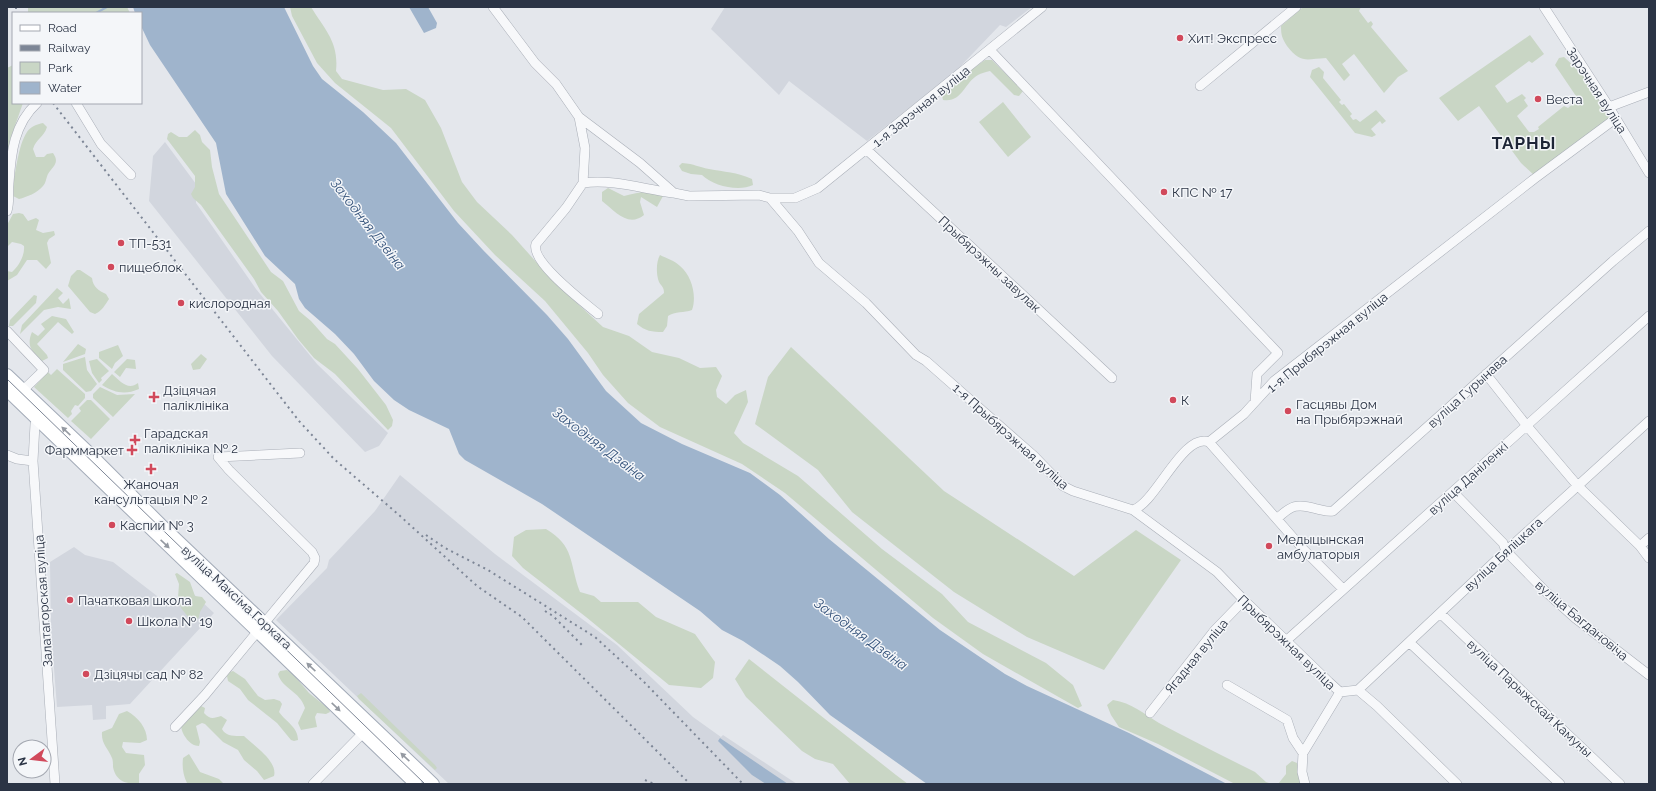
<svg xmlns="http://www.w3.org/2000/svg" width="1656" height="791" font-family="Raleway,sans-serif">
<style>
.built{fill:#d2d6de}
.green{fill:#c9d6c5}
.water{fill:#9fb4cc}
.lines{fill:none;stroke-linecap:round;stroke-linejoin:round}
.stream{stroke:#9fb4cc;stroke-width:2}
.minor-casing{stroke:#a9aeb7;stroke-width:10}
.major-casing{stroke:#a3abb8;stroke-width:14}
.minor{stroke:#f7f8fa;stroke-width:9}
.major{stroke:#fff;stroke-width:12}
.tram{stroke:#7d8696;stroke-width:1}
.rail{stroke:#7d8696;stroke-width:2;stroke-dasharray:2 4;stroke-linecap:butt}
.oneway{fill:#959aa2}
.poi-dot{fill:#d1495b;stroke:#f4f6f9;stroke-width:1.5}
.labels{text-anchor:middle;stroke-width:3;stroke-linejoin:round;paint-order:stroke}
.poi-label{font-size:13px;fill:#2b3445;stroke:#f4f6f9;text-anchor:start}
.street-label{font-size:13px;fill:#2b3445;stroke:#f4f6f9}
.water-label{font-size:14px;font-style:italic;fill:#34527a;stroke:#f4f6f9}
.district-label{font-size:17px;font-weight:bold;letter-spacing:1px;fill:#1d2536;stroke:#f4f6f9}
</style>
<rect width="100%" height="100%" fill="#e4e7ec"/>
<!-- built -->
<path class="built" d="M725,7H1032L1006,27L1000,25L955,72L867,141L789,81L779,95L711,29Z
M165,142L196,184V203L256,289L317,364L388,433L379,446L365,452L272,356L149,201L153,156Z
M400,475L495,554L617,645L693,717L721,737L723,735L797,784H449L276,620L327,568L329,560L375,511Z
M74,547L85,555L113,562L170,606L187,588L214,613L130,704L106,706V719L93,720L92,705L57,707L51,630L50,562Z"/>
<!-- green -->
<path class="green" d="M28,7H127L130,13H28Z
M290,7H311C325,30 339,42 336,71L342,79L383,90L406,89L425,100L441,128L462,182L477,202L512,235L555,283L603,327L629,336L652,352L679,358L700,368L716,367L722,376L716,390L717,397L726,404L735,395L746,390L748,402L734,433L743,443L798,476L882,549L942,594L968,622L1046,663L1073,685L1082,706L1078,708L983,654L933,618L785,493L742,464L660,427L628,403L603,375L588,353L545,301L495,255L454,211L391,128L335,83L317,63L292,16Z
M1303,7H1361L1359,11L1368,23L1371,21L1373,24L1371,27L1408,71L1398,77L1384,93L1354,54L1342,64L1350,75L1344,81L1326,58C1306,59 1301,64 1287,46C1282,38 1281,35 1281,26Z
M1530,35L1544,54L1532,63L1529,61L1495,86L1507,103L1522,94L1526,98L1524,100L1528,106L1517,116L1529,132H1534L1539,129L1538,127L1564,106L1568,108L1578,99L1555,65L1559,58L1564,57C1583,74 1602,96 1611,120L1536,177L1521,163L1479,106L1458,121L1439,98Z
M985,60H992L1023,91L1019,96L1014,95L990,71C986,72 981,73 978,75C964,83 962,103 943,100L942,95L965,74Z
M13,65V103H23L11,137L7,156V68Z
M1319,67L1324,72L1323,78L1341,100L1339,102L1342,105L1344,104L1352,114L1350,116L1353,120L1356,119L1360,122L1376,110L1386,121L1382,124L1380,121L1371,129L1376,135L1372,137L1355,133L1310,77L1312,70Z
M1003,102L1031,137L1008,157L979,122Z
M43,123L47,127C44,137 36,139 33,149L36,157H44L47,154L53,153C60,163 53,166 48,174C46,178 46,183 43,186C37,193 27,197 19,199L13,196L12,192C15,176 18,145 27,132C30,127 37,124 43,123Z
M195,130L200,135L202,142L210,150L212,167L219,194L271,272L283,281L299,311L311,321L327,339L335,344L358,369L386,405L393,420L392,426L388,430L335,374L314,358L298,339L278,311L261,292L254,279L201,205L193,198L191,194L195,187V176L167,139L168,134L171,132L179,137H187Z
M682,163C695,164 698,167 709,169C724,172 737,172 752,179L753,185C739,192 713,186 702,175L691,174L682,171L679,166Z
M608,188L624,196C638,193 649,189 663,196L657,207L641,197L640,202L644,215C628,228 615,211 602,201V192Z
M19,213L23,214L28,221L36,218L39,220L36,230L43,233L54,231L55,235L49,239L47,243L51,263L46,269L37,260H27L17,275L7,281V271L12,272C19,266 25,255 24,246L21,244L12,242L7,247V225L13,214Z
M660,255C666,258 675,261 680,266C692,276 697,296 692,310C684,313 675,311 668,316L667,326L663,332C652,332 645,331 637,324L639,314L664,293C664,287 662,287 659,282C656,274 656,262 660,255Z
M77,270H80L92,278C93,287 99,291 106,294L109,299C105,305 102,311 95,314L90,312L68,286L71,276Z
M57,288L63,293L58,298L63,304L69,298L71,309L58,307L44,310L20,334L22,325Z
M34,295L37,296L36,303L13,326H9L10,320Z
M52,316L66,319L74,332L72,334L58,322L37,344L47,355L48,358L42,361C32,352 26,346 32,332L38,336L45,329L41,324Z
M78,344L86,349L85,354L63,362Z
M118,345L123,356L115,363L112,369L99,358V352Z
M791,347L944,491L1074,576L1136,530L1181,560L1104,670L1027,637L954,592L852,512L818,470L755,424L768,377Z
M201,354L207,359L200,369L193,370L191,364Z
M85,357L87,370L97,384L91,391L86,392L63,370V364Z
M97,359L109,371L101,378L102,380L99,383L92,373L89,361Z
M127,359L135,360L136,369L126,368L120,377L114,372Z
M57,369L85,394V398L78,406L75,405L71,411L72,414L68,418L34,387L48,372L51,375Z
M112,374C120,381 128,391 138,383L139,389C125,395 115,393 102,385Z
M100,387L117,395L135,394L113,417L93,398V394Z
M87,400H91L110,419L91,439L71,421L81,411L79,408Z
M546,529C575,546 569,563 580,592L594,596L601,602H638L656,617L695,634L715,662L713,678L701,688L669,685L586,617L523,568L512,556L514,537L526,530Z
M177,573L190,582L195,596L202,597L206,602L200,612L199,617L196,620L189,618L181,608L178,598L179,584L175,574Z
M749,659L896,775L908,784H850L833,764L815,759L802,751L746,697L735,679Z
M287,670L293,674L309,693L329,709L330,712L326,714L317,713L315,717L317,727L301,730L298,723L305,708C300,691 282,689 278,674L280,671Z
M233,671L245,679L258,696L265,700L274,699L280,701L282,704L279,712C286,722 298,727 298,740L294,741L291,740L277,723L248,700L240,689L228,681L227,676L230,672Z
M361,693L435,765L437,768L435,770L359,699L357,696Z
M1113,700C1132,703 1144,714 1159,723C1191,740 1223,756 1255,772L1266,782L1272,784H1235L1158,744L1119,727L1111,715L1107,705Z
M201,706L205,708L204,713C210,720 214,718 221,716L227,720L222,729C226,737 236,736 244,736C253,745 278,761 274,776L264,780L257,771L244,760L238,750L223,742L205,724L202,723L196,726L200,742L199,746C190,746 182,735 181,726L196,708Z
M127,711C138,717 147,728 147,740L140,743L123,742L122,747L126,753L144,755L145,765L139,774V784C127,784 116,782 113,767C113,764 113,760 112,758C108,748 101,744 102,732L112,728L119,714Z
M189,754L200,772L219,779L224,784L187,783C183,775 182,767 183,758Z
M1292,761L1297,763L1302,784H1278L1286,774V766Z"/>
<!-- water -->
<path class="water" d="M133,7H284L313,66L322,79L363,112L396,143L458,223L483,250L547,315L568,339L606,391L641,423L682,444L750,473L780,495L829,539L940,630L1005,674L1027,686L1129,733L1227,784H927L830,715L798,682L780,666L743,641L722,630L700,611L542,504L465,460L459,454L449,429L409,410L394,400L374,381L354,354L335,334L305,308L299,299L295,284L265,256L226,194L216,143L150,45L141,26V13H135Z
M409,7H428L437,23L436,28L424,33Z
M720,738L788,784H766L752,775L718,741Z"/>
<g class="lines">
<!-- stream -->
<path class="stream" d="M96,13L107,7"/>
<!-- minor casing -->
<g class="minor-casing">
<path id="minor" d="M493,7L535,63L556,84L579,117L640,163L674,193L689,196L759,195L770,198H795L818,188L1042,7
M1544,7L1609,107L1649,173
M990,50L1278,353L1257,374L1255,402
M1200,86L1296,7
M76,103L101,144L131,175
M1609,107L1649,92
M579,117L585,148L583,183
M867,150L1112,378
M770,198L798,231L819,263L866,303L916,355L926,361L1034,456L1063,486L1073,491L1133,510L1217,572L1244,600L1329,682L1340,692L1358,690L1377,706L1457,784
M7,211C10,201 8,193 9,183C11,153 14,124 37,103
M598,314C585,303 530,262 536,244L566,208L583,183C613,179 643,189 673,193
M7,331L44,370L19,394
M1486,374L1527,426L1577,485L1640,546L1649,558
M41,415L35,424L33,461L55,784
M1209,442L1304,550L1343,589
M7,455L17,459L33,461
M218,457L300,453
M1453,492L1503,543L1506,551L1545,591L1575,618L1649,675
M1133,510C1156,503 1183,432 1209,442L1244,414L1274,381L1534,179L1615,119
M1277,519C1291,505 1297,503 1317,509C1323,510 1327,512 1333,511L1613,261L1649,231
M1640,546L1649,538
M1440,613L1620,784
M1287,640L1649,316
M1409,642L1560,784
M1227,685L1287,720L1293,738L1303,753L1302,772L1305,784
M1358,690L1506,551L1649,421
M1150,713L1214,631L1244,600
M175,727L205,695L314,563L315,558L312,552L229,470L218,457
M1303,753L1340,692
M313,784L367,729"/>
</g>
<!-- major casing -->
<g class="major-casing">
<path id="major" d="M7,375L87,451L160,524L433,784
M7,390L416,784"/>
</g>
<!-- minor -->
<use href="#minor" class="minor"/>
<!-- major -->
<use href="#major" class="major"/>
<!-- tram -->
<path class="tram" d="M7,379L425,784"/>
<!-- rail -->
<path class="rail" d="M16,7V13
M53,103L299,421L334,459L399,515L477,586L522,617L690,784
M426,535L445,548L488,570L595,637L644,682L743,784
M545,611L553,616L582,645
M645,780L654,784"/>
</g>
<!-- one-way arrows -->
<defs><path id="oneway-solid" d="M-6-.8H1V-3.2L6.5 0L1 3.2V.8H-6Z"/></defs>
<g class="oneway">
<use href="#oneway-solid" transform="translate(66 431) rotate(-137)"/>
<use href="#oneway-solid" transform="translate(165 544) rotate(43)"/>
<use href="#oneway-solid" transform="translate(311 667) rotate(-137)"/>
<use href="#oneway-solid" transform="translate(336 707) rotate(44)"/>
<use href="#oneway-solid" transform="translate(405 757) rotate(-137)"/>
</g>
<!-- markers -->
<g class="poi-dot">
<circle cx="1180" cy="38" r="4"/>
<circle cx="1538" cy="99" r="4"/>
<circle cx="1164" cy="192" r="4"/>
<circle cx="121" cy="243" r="4"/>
<circle cx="111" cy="267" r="4"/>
<circle cx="181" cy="303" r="4"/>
<path d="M152 391h4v4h4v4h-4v4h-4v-4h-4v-4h4z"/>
<circle cx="1173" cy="400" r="4"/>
<circle cx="1288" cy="411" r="4"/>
<path d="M133 434h4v4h4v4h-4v4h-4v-4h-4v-4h4z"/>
<path d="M130 444h4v4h4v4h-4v4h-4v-4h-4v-4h4z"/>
<path d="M149 463h4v4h4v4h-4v4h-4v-4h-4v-4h4z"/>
<circle cx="112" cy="525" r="4"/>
<circle cx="1269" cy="546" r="4"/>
<circle cx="70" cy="600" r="4"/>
<circle cx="129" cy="621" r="4"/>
<circle cx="86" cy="674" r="4"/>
</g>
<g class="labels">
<!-- poi labels -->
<g class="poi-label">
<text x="1188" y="43">Хит! Экспресс</text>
<text x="1546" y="104">Веста</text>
<text x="1172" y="197">КПС № 17</text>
<text x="129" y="248">ТП-531</text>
<text x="119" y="272">пищеблок</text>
<text x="189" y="308">кислородная</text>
<text x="163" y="395">Дзіцячая<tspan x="163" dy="15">паліклініка</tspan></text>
<text x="1181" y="405">К</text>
<text x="1296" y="409">Гасцявы Дом<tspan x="1296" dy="15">на Прыбярэжнай</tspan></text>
<text x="144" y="438">Гарадская<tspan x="144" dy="15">паліклініка № 2</tspan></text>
<text x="124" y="455" text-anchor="end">Фарммаркет</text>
<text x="151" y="489" text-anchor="middle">Жаночая<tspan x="151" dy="15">кансультацыя № 2</tspan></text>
<text x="120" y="530">Каспий № 3</text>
<text x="1277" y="544">Медыцынская<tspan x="1277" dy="15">амбулаторыя</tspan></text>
<text x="78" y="605">Пачатковая школа</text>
<text x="137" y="626">Школа № 19</text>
<text x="94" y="679">Дзіцячы сад № 82</text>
</g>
<!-- street labels -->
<g class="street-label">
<text transform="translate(1597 90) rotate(57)" y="5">Зарэчная вуліца</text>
<text transform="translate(921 106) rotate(-39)" y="5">1-я Зарэчная вуліца</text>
<text transform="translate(990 264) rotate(43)" y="5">Прыбярэжны завулак</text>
<text transform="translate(1327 342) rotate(-39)" y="5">1-я Прыбярэжная вуліца</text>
<text transform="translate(1467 391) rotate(-42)" y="5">вуліца Гурынава</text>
<text transform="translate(1011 436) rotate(42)" y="5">1-я Прыбярэжная вуліца</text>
<text transform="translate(1468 478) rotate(-42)" y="5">вуліца Даніленкі</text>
<text transform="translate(1503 554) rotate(-43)" y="5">вуліца Бяліцкага</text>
<text transform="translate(237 597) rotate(43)" y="5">вуліца Максіма Горкага</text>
<text transform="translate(43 601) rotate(-94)" y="5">Залатагорская вуліца</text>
<text transform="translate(1582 620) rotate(40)" y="5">вуліца Багдановіча</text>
<text transform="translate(1287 642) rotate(44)" y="5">Прыбярэжная вуліца</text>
<text transform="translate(1196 656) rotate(-51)" y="5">Ягадная вуліца</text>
<text transform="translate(1530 698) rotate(43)" y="5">вуліца Парыжскай Камуны</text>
</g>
<!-- water labels -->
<g class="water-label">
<text transform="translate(368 224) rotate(52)" y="5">Заходняя Дзвіна</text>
<text transform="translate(599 444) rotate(37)" y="5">Заходняя Дзвіна</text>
<text transform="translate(861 634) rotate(36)" y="5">Заходняя Дзвіна</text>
</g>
<!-- district labels -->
<g class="district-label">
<text x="1524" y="149">ТАРНЫ</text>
</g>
</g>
<!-- border -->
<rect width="1656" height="791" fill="none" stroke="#2b3445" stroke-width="16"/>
<!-- legend -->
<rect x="12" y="12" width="130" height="92" fill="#f4f6f9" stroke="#a4a8b1"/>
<rect x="20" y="25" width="20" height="6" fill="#ffffff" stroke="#a4a8b1"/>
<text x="48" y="32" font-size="12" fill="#2b3445">Road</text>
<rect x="20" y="45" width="20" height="6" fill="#7d8696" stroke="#a4a8b1"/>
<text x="48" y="52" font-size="12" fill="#2b3445">Railway</text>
<rect x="20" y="62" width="20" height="12" fill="#c9d6c5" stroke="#a4a8b1"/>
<text x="48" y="72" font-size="12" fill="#2b3445">Park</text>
<rect x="20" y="82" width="20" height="12" fill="#9fb4cc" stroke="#a4a8b1"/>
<text x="48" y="92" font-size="12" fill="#2b3445">Water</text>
<!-- north arrow -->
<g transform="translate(32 759) rotate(255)"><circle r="19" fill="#f4f6f9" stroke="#a4a8b1"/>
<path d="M0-3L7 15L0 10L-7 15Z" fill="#d1495b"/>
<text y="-6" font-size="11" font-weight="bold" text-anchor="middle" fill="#2b3445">N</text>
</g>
</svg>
